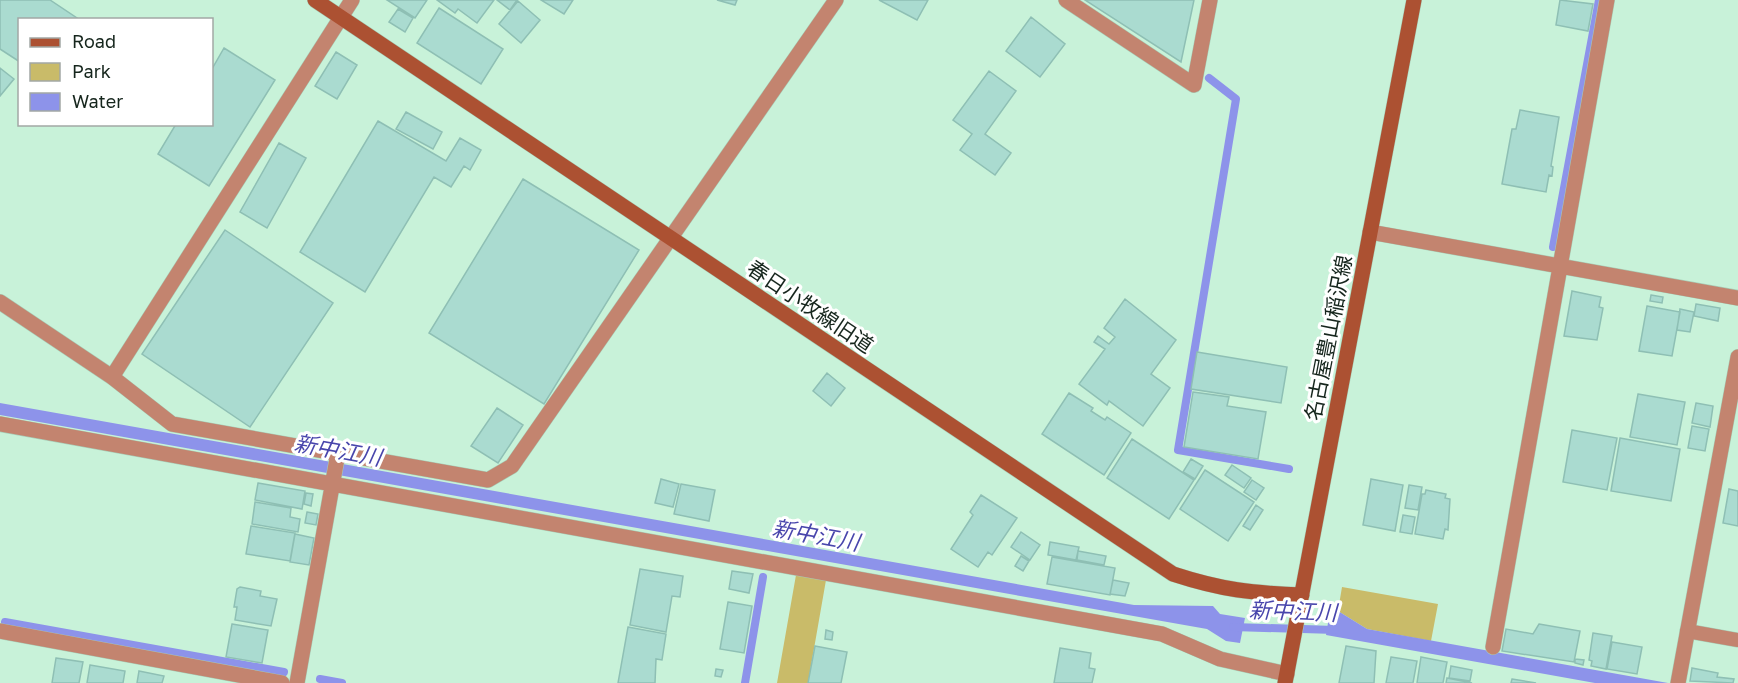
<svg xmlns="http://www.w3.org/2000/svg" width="1738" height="683" font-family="'Golos Text','Noto Sans JP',sans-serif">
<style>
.green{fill:#c9bb69}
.water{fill:#8d93ea}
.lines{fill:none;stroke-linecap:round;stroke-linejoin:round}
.stream{stroke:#8d93ea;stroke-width:8}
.building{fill:#aadbd0;stroke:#8ebfb4;stroke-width:1.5}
.lane-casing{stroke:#a8cdb7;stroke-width:15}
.street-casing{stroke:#a8cdb7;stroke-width:16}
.secondary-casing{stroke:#a8cdb7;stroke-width:16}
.lane{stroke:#c3846f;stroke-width:14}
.street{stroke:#c3846f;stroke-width:15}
.secondary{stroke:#ac5132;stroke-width:15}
.labels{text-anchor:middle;stroke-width:6;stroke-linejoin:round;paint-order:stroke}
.street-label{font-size:21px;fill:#16261d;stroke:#fff}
.water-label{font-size:22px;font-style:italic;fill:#4946ac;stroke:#fff}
</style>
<rect width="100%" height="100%" fill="#c8f2d9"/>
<!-- green -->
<path class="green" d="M796,575L826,580L808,683H777Z
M1342,587L1438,604L1431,641L1367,629L1338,611Z"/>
<!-- water -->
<path class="water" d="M0,403L1134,605L1213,606L1220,614L1245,618L1240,643L1226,641L1207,629L0,415Z
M1330,611H1338L1367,629L1668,683H1595L1326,635Z"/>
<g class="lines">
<!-- stream -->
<path class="stream" d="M1209,78L1236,99L1178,450L1289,469
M1553,247L1599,0
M5,622L284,672
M1233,627L1335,630
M320,679L342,683
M745,683L763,577"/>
</g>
<!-- building -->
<path class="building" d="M0,0H50L80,20H20V62L0,49Z
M387,0H427L415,18Z
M437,0H494L477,23L458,9L455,13Z
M497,0H517L510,10Z
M541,0H573L564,14Z
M717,0H737L735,5Z
M879,0H928L917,20Z
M1085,0H1194L1181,62Z
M1560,0L1593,4L1588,31L1556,25Z
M518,1L540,20L521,43L499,24Z
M439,8L503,49L481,84L417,43Z
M398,9L413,18L405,32L389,22Z
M1031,17L1065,44L1040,77L1006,51Z
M224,48L275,80L209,186L158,154L176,124H212V69Z
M336,52L357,65L337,99L315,86Z
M0,68L14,79L0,96Z
M989,71L1016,91L985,134L1011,153L995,175L960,150L972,134L953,120Z
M1520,110L1559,117L1551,166L1553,167L1552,176L1549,175L1546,192L1502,184L1512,129H1516Z
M406,112L442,132L433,149L396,129Z
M378,121L446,161L460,138L481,150L470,170L464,166L451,187L434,177L365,292L300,252Z
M279,143L306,158L267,228L240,212Z
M523,179L639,250L544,404L429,333Z
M225,230L333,303L250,427L142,354Z
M1572,291L1601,297L1599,307L1603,308L1597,340L1564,336Z
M1651,295L1663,297L1662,303L1650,301Z
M1125,299L1176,340L1151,374L1170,388L1143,426L1109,401L1107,405L1079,384L1105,349L1094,342L1098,336L1109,344L1115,337L1104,328Z
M1696,304L1720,308L1718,321L1694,316Z
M1647,306L1680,312L1672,356L1639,351Z
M1680,309L1694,312L1690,332L1677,330Z
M1197,352L1287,367L1281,403L1191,389Z
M827,373L845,388L831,406L813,391Z
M1193,392L1229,397L1227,406L1266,412L1258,459L1184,447Z
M1069,393L1093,408L1091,411L1105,420L1107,417L1131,433L1104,475L1042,434Z
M1638,394L1685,402L1677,445L1630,437Z
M1696,403L1713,406L1710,427L1692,423Z
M497,408L523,425L498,463L471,446Z
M1692,426L1709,429L1705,451L1688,448Z
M1572,430L1617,438L1607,490L1563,482Z
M1620,438L1680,449L1671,501L1611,491Z
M1132,439L1194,480L1169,519L1107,478Z
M1191,459L1203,466L1195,479L1183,472Z
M1232,465L1251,478L1244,488L1225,475Z
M1205,470L1254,502L1228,541L1180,509Z
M661,479L679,484L673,507L655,503Z
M1371,479L1403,485L1395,531L1363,525Z
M1252,480L1264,488L1256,500L1244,492Z
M258,483L305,491L302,509L255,500Z
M681,484L715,490L709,521L674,514Z
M1409,485L1422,487L1418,510L1405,508Z
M1729,489L1738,491V526L1723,523Z
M1426,490L1446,494L1445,498L1450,499L1448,530L1445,529L1443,539L1415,534L1422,494H1425Z
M306,493L313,494L311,506L304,504Z
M981,495L1017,518L992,555L988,552L978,567L951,549L973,515L970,512Z
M255,502L291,508L290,517L300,519L298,532L252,524Z
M1256,505L1263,510L1250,530L1243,526Z
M307,512L318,514L316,525L305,523Z
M1403,515L1415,517L1412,534L1400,532Z
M251,526L295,533L290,561L246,554Z
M1021,532L1040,545L1030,560L1011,547Z
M295,534L314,538L309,565L290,562Z
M1050,542L1079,547L1076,560L1048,555Z
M1078,551L1106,556L1104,565L1077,560Z
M1021,556L1029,561L1023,571L1015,566Z
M1052,557L1115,568L1110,595L1047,584Z
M640,569L683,576L680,597L672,596L666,632L630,625Z
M732,571L753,574L749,593L729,589Z
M1113,580L1129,583L1125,596L1110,594Z
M240,587L261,591L260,596L277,599L271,626L235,620L237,607H234L237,589Z
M728,602L752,606L744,653L720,649Z
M232,624L268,630L262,663L226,657Z
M1539,624L1580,631L1574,662L1502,651L1506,629L1533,634Z
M628,627L666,634L662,660L656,659L655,683H618Z
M826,630L833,632L832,640L825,639Z
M1593,633L1612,636L1606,669L1591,666L1592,661L1589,660Z
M1612,642L1642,647L1637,674L1607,669Z
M815,646L847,652L841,683H808Z
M1346,646L1376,651L1374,683H1339Z
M1060,648L1091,653L1089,668L1095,669L1092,683H1054Z
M1391,657L1417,661L1413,683H1386Z
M1421,657L1447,662L1443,683H1417Z
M56,658L83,662L79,683H52Z
M1575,659L1584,660L1583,665L1575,663Z
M90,665L125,671L123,683H87Z
M1451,666L1472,670L1470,681L1449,678Z
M1692,668L1718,673L1717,677L1734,679L1733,683L1690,681Z
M716,669L723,670L721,677L715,676Z
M139,671L164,676L162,683H137Z
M1447,678L1472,683H1446Z
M1512,679L1536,683H1511Z"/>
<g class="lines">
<!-- lane casing -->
<g class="lane-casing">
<path id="lane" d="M1687,631L1738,640"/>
</g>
<!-- street casing -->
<g class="street-casing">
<path id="street" d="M1066,0L1194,85L1210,0
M1370,232L1738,298
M0,302L112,377L352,0
M112,377L172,424L488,480L512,466L836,0
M0,424L1162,634L1220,659L1287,674
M0,631L282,683
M1493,647L1607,0
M297,683L338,453
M1678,683L1738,357"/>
</g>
<!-- secondary casing -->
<g class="secondary-casing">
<path id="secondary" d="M315,0L1173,574C1222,590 1251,593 1302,595
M1285,683L1414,0"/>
</g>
<!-- lane -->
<use href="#lane" class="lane"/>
<!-- street -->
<use href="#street" class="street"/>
<!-- secondary -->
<use href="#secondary" class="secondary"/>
</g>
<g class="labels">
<!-- street labels -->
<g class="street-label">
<text transform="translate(810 307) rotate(34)" y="7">春日小牧線旧道</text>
<text transform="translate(1329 338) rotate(-79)" y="7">名古屋豊山稲沢線</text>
</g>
<!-- water labels -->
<g class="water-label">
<text transform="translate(338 450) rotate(10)" y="8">新中江川</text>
<text transform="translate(816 535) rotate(10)" y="8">新中江川</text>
<text transform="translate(1293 611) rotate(2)" y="8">新中江川</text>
</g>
</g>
<!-- legend -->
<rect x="18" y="18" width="195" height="108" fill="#ffffff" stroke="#a2a8a5" stroke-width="1.5"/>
<rect x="30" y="38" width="30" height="9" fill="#ac5132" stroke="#a2a8a5" stroke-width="1.5"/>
<text x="72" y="48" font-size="18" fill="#16261d">Road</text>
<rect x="30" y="63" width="30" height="18" fill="#c9bb69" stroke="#a2a8a5" stroke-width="1.5"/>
<text x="72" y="78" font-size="18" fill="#16261d">Park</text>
<rect x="30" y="93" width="30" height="18" fill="#8d93ea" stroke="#a2a8a5" stroke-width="1.5"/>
<text x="72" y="108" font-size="18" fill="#16261d">Water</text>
</svg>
